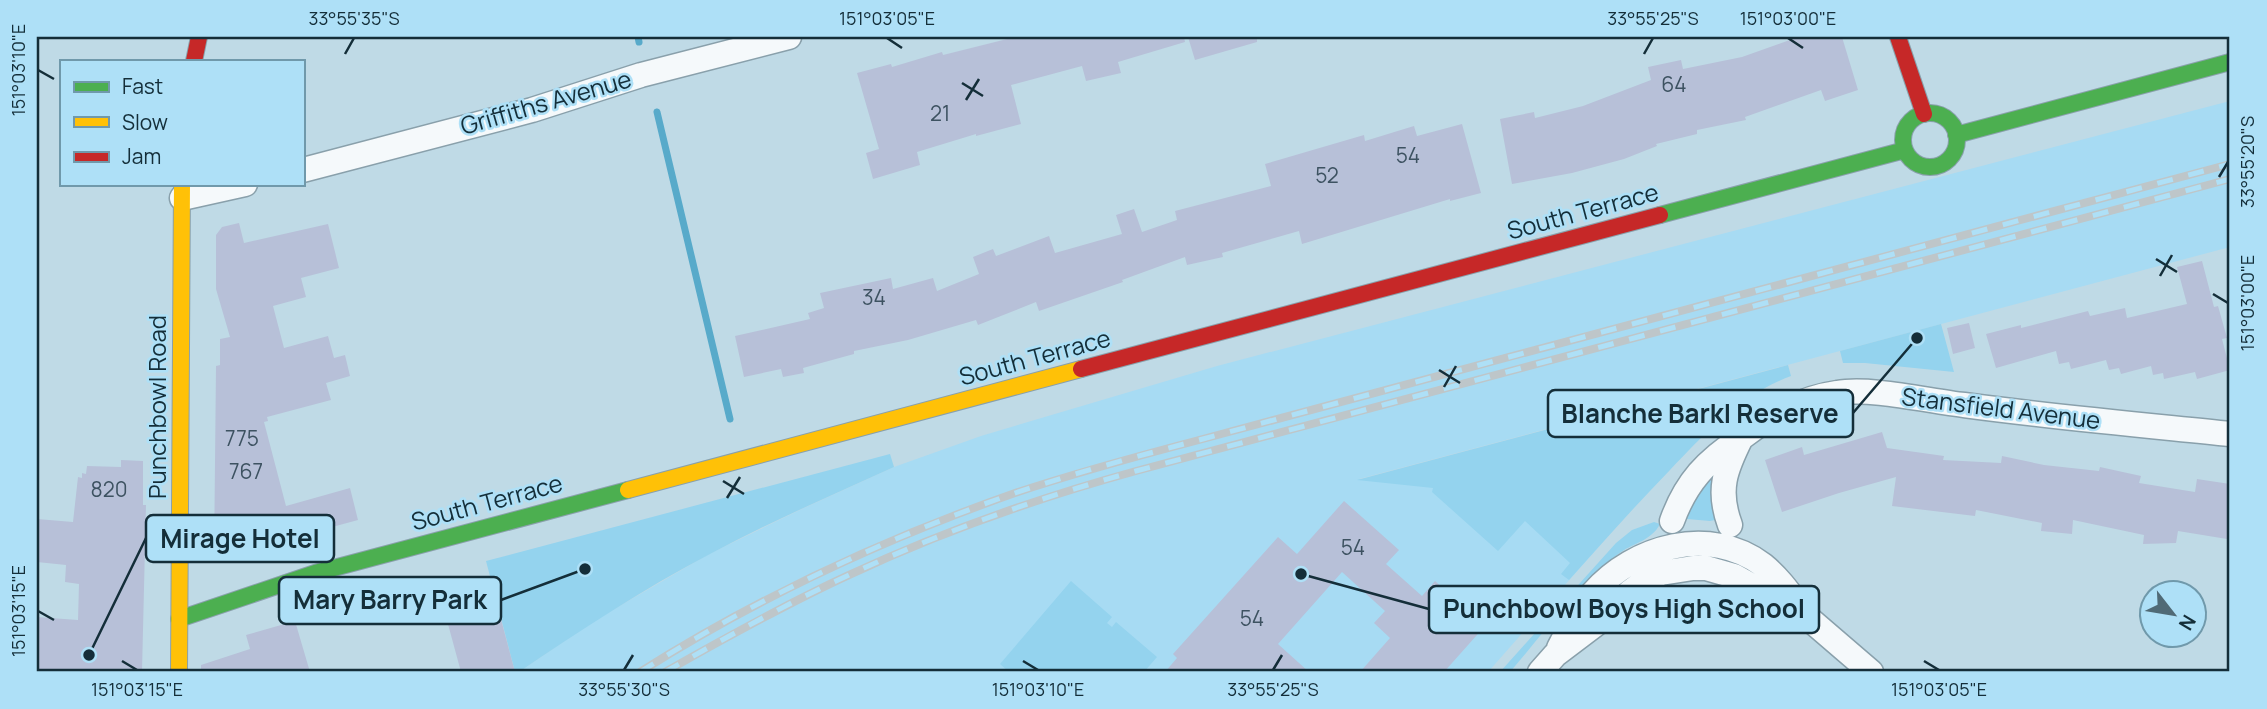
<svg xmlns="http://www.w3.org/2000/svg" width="2267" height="709" font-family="Manrope,sans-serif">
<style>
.built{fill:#a7dbf3}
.green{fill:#94d3ee}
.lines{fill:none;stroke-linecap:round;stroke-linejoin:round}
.stream{stroke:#58aaca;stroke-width:7}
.building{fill:#b7c0d8}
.street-casing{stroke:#89a0ab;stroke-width:27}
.fast-casing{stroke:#89a0ab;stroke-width:18}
.slow-casing{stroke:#89a0ab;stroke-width:18}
.jam-casing{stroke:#89a0ab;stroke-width:18}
.street{stroke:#f5f9fb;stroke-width:24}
.fast{stroke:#4caf50;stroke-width:16}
.slow{stroke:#ffc107;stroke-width:16}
.jam{stroke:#c62828;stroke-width:16}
.rail-casing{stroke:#bec6c9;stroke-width:8}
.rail{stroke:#aee0f7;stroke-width:5;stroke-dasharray:16;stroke-linecap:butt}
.ticks{fill:none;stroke:#142e39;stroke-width:2.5}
.labels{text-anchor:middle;stroke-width:5;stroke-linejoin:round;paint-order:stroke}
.number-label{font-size:21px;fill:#3d5261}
.street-label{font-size:24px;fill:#142e39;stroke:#aee0f7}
.leader{fill:none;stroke:#142e39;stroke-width:2.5}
.callout-dot{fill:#142e39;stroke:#aee0f7;stroke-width:2.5}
.callout{fill:#aee0f7;stroke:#142e39;stroke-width:2.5}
.callout-label{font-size:26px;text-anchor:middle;font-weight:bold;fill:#142e39}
.neatline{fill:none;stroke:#142e39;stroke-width:2.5}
.ticks-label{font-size:18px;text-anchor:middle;fill:#142e39}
</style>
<rect width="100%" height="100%" fill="#bfdae6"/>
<!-- built -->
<path class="built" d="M2230,101V247L1359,479L1632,509L1488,672H519L594,621L709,554L802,509L894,467L981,436L1217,366Z"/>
<!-- green -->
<path class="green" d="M1941,324L1954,372L1865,363H1843L1840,351Z
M1788,365L1791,376C1742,394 1705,433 1670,470C1635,506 1602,543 1569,580L1561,574L1570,563L1525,521L1498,551L1432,492L1433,488L1357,480Z
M890,454L894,467C832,495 770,522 710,554C643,589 581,630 519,672H515L486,561Z
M1714,475L1715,520L1710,521L1687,519L1686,517L1694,495Z
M1654,522L1660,524C1652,540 1634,543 1621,552C1578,584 1545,632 1510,672H1500L1616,543L1632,530Z
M1071,581L1112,617L1107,623L1112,627L1116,622L1157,657L1144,672H1009L1000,664Z"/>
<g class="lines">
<!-- stream -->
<path class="stream" d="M638,37L639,42
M657,112L730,419"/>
</g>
<!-- building -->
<path class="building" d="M1015,37H1184L1185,42L1118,62L1121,73L1086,81L1082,66L1011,85L1021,124L976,136V134L917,152L920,165L873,179L866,153L879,149L857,73L891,64L892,67L942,52L943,55Z
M1188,37H1257V42L1195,60Z
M1798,37H1842L1858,90L1825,101L1821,90L1745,117L1746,120L1697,130V134L1656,144L1657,146L1624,159L1572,173L1512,184L1500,119L1534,112L1535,118L1583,106L1651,80L1648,67L1681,60L1683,69L1742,57Z
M1462,124L1481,193L1450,201V199L1302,244L1299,231L1222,253L1223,257L1187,265L1185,257L1122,280L1123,282L1039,311L1036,302L978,325L976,320L908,340L854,351V354L803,368L804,373L783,377L781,369L744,377L735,336L810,319L808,313L824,308L820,293L891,278L893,289L933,278L937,291L979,274L973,257L993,249L996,256L1049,236L1055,253L1122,234L1116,215L1134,209L1142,232L1177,220L1175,211L1271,186L1265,164L1364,135L1365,141L1414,126L1417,136Z
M239,223L244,243L328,224L339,268L301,278L306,297L273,306L284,348L328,336L334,358L345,355L350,376L326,383L331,400L267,417L268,421L264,422L286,506L350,488L358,520L214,559L216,366L220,365V339L230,337L216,289V235L222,227Z
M2202,261L2214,307L2218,306L2227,338L2222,339L2230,370L2197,379L2195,372L2164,379L2163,373L2153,375L2151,366L2121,374L2119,368L2109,370L2106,360L2071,369L2069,362L2059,364L2056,351L1996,368L1986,334L2021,325V328L2088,311L2090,316L2125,308L2127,318L2187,304L2177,267Z
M1969,323L1975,348L1953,354L1947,328Z
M1882,432L1887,448L1944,456L1943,460L2001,463L2002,456L2044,465L2099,471L2100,467L2141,476L2139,483L2195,492L2197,479L2230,484V520L2227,539L2178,531L2176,543L2143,544L2144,535L2073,520L2072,534L2041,531L2042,523L1976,510L1975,516L1892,506L1896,477L1839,493L1782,512L1765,460L1802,447L1804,455Z
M121,460L143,461V505H146L142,672H37V617L78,620L79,584L65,582L66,565L37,562V519L73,522L78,477L82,478V473L86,474L87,466L121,467Z
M1344,501L1399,550L1386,564L1422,596L1435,581L1485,626L1444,672H1360L1390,638L1374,623L1385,611L1342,572L1278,644L1309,672H1165L1177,658L1173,654L1278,537L1297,554Z
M490,578L515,672H461L439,591Z
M295,621L310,672H201V665L250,649L246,635Z"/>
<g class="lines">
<!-- street casing -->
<g class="street-casing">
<path id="street" d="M303,170L532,110L641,75L789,37
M182,198L245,184
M1741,438C1769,416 1801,398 1837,393C1871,387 1928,401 1964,405C2053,417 2142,425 2230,434
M1672,521C1686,482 1707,460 1741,438C1725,470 1717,490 1730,525
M1559,648C1569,629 1578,609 1593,593C1634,546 1710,525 1763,565C1779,578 1790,594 1802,610
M1540,672L1555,655L1596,624L1630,592L1645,581L1661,573L1693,568H1706L1734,576L1807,617L1871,672"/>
</g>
<!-- fast casing -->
<g class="fast-casing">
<path id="fast" d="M1903 140a27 27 0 1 1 54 0a27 27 0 1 1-54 0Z
M1956,135L2230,62
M1660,215L1905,150
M179,619L315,573L628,490"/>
</g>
<!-- slow casing -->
<g class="slow-casing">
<path id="slow" d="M628,490L1081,369
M179,672L182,184"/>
</g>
<!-- jam casing -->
<g class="jam-casing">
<path id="jam" d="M1898,37L1924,114
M194,61L199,37
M1081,369L1660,215"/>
</g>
<!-- street -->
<use href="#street" class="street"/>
<!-- fast -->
<use href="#fast" class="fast"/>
<!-- slow -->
<use href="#slow" class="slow"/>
<!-- jam -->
<use href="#jam" class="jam"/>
<!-- rail casing -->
<g class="rail-casing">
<path id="rail" d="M640,672C757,598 884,539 1015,493C1075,473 1138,456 1199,440L2230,164
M665,672C725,638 786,604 849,575C941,532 1038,498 1136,471L2230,179"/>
</g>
<!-- rail -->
<use href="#rail" class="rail"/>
</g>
<!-- ticks -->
<path class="ticks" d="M887,38L902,48M1788,38L1803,48M345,54L354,38M1644,54L1653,38M38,70L54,79M962,83L983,96M966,100L979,79M2219,177L2228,162M2156,259L2177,272M2160,276L2172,255M2213,294L2228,303M1439,370L1460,383M1444,387L1456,366M723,481L744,494M727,498L740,477M38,611L54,620M122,661L137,670M1023,661L1038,670M1924,661L1939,670M624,670L633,655M1273,670L1282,655"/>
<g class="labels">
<!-- number labels -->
<g class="number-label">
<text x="1674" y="92">64</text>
<text x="940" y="121">21</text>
<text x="1408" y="163">54</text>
<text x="1327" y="183">52</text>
<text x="874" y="305">34</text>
<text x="242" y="446">775</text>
<text x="246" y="479">767</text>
<text x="109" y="497">820</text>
<text x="1353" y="555">54</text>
<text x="1252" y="626">54</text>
</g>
<!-- street labels -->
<g class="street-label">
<text transform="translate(546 103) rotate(-16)" y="8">Griffiths Avenue</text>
<text transform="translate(1583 212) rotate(-15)" y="8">South Terrace</text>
<text transform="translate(1035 358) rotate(-15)" y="8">South Terrace</text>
<text transform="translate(158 407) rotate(-90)" y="8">Punchbowl Road</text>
<text transform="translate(2001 409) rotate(7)" y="8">Stansfield Avenue</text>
<text transform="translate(487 503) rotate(-15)" y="8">South Terrace</text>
</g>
</g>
<!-- callouts -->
<path class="leader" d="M1917 338L1853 413M89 655L146 538M585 569L501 600M1301 574L1429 609"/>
<g class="callout-dot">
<circle cx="1917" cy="338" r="7"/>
<circle cx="89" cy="655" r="7"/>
<circle cx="585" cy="569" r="7"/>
<circle cx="1301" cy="574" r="7"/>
</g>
<g class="callout">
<rect x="1548" y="390" width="305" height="47" rx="7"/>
<rect x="146" y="515" width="188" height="47" rx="7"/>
<rect x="279" y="577" width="222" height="47" rx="7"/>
<rect x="1429" y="586" width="390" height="47" rx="7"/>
</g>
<g class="callout-label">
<text x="1700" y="423">Blanche Barkl Reserve</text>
<text x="240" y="548">Mirage Hotel</text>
<text x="390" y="609">Mary Barry Park</text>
<text x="1624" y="618">Punchbowl Boys High School</text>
</g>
<!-- border -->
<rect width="2267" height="709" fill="none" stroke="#aee0f7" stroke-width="77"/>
<!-- legend -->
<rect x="60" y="60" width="245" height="126" fill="#aee0f7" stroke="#7099ab" stroke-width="2"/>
<rect x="74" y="82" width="35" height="10" fill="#4caf50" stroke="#7099ab" stroke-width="2"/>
<text x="122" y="94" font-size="21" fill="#142e39">Fast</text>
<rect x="74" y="117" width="35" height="10" fill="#ffc107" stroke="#7099ab" stroke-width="2"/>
<text x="122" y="130" font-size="21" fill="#142e39">Slow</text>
<rect x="74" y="152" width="35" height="10" fill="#c62828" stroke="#7099ab" stroke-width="2"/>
<text x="122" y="164" font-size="21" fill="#142e39">Jam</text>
<!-- north arrow -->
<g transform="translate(2173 614) rotate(121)"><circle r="33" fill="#aee0f7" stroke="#7099ab" stroke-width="2"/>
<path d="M0-5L12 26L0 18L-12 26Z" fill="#506a76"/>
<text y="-10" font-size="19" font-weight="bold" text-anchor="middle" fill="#142e39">N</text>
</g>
<rect x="38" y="38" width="2190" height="632" class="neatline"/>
<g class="ticks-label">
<text x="354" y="25">33°55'35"S</text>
<text x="887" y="25">151°03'05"E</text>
<text x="1653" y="25">33°55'25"S</text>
<text x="1788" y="25">151°03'00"E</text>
<text transform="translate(19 70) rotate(-90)" y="6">151°03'10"E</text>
<text transform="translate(2248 162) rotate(-90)" y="6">33°55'20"S</text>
<text transform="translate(2248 303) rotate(-90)" y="6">151°03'00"E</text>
<text transform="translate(19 611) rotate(-90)" y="6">151°03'15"E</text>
<text x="137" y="696">151°03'15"E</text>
<text x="624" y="696">33°55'30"S</text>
<text x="1038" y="696">151°03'10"E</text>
<text x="1273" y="696">33°55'25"S</text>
<text x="1939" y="696">151°03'05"E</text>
</g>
</svg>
